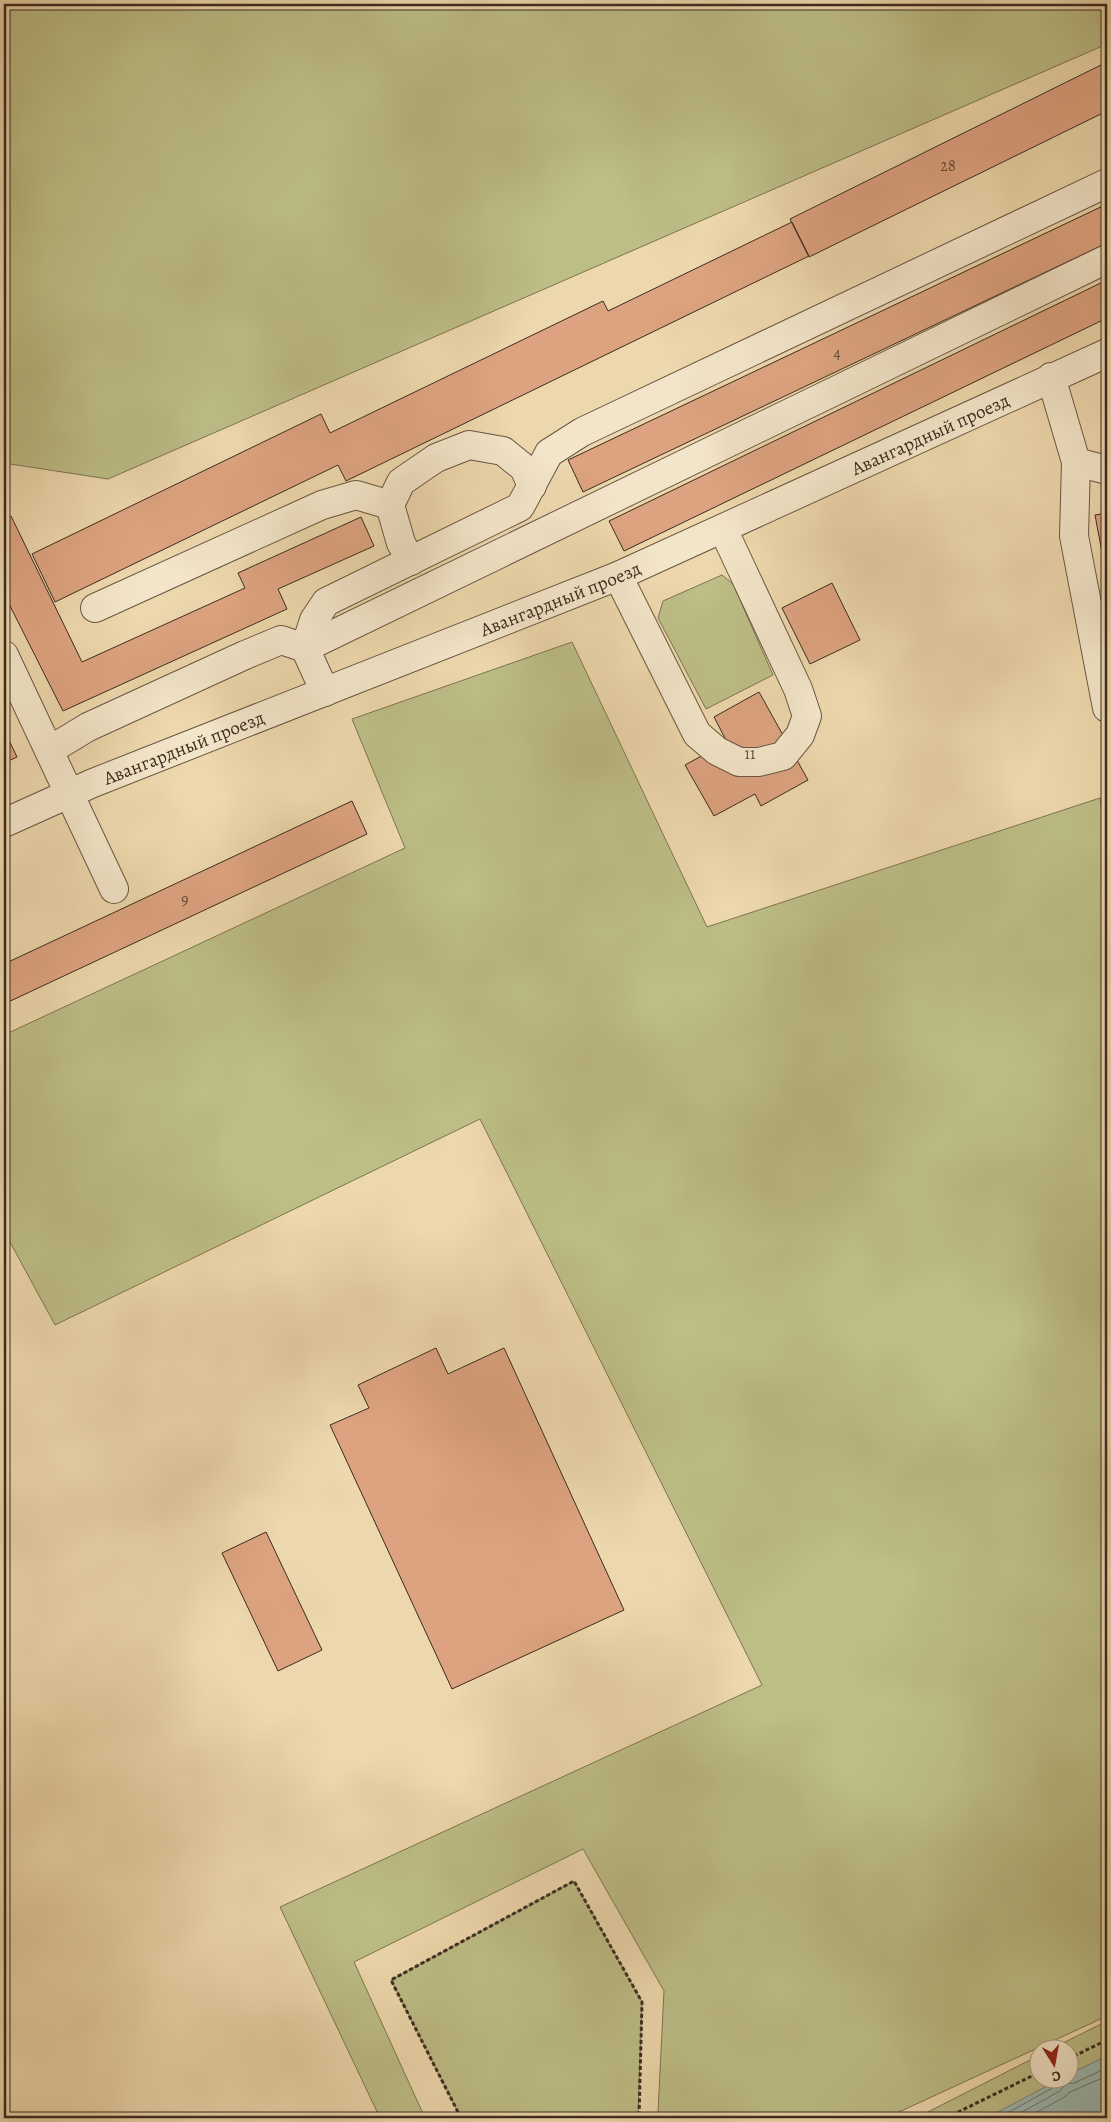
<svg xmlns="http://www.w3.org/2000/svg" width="1111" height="2122" font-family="Alegreya,serif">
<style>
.green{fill:#bdbd86;stroke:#7c7453}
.water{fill:#9bb8b1;stroke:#758077}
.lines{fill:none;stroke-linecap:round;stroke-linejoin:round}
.shore{stroke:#6b7268;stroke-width:1}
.building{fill:#dda380;stroke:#3b2c20}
.minor-casing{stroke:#685743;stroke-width:30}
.path{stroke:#3b2c20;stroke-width:3;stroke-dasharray:4 2.5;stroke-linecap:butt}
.minor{stroke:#f3e5c9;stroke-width:28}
.labels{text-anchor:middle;stroke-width:4.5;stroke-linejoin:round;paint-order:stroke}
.number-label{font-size:16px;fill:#644a38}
.street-label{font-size:19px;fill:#3b2c20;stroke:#f3e5c9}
</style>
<rect width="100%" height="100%" fill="#edd7ac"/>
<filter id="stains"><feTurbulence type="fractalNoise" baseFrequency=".004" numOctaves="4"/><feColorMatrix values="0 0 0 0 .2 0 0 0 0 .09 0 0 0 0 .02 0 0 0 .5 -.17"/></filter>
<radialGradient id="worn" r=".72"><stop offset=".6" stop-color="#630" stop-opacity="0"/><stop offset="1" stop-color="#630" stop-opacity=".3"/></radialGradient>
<!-- green -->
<path class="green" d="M4,4H1107V44L108,479L4,463Z
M722,575L733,584L773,675L706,709L658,618L663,601Z
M572,642L707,927L1100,798L1107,840V2016L886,2118H663L658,2112L664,1991L583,1849L354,1962L425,2118H380L280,1907L762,1685L480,1119L55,1325L4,1231V1035L405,848L352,719Z
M574,1881L642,2002L638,2116L633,2118H461L391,1980Z
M1107,2021V2118H916L1038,2056V2080H1068V2050L1051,2049Z"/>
<!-- water -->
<path class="water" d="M1107,2056V2118H987L1058,2080H1068L1069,2074Z"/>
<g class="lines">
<!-- shore -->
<path class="shore" d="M998,2118L1056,2086L1059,2080
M1011,2118L1060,2091L1066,2084L1074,2083L1107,2068
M1026,2118L1063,2098L1070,2092L1107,2076"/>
</g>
<!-- building -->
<path class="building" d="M1107,62V111L809,257L790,219Z
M1107,204V243L583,492L568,460Z
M792,222L809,256L346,481L338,465L55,602L32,554L321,414L330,433L603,301L608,311Z
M1107,280V318L624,551L609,521Z
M1107,513V579L1095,515Z
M11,516L82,662L245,588L238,573L361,517L374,546L278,589L287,609L63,711L4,594V520Z
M832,583L860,640L810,664L782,608Z
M759,692L808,780L761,806L755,794L714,816L685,765L727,742L714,717Z
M4,730L17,757L4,763Z
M352,801L367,834L4,1004V964Z
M436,1348L448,1374L504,1348L624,1610L452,1689L330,1425L369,1408L358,1385Z
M266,1532L322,1650L278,1671L222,1553Z"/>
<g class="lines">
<!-- minor casing -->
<g class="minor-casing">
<g id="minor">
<path d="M1107,183L582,432L549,453L520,507L326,602L314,620L305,648L1107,259"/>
<path d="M1051,377L1076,462L1107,470"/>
<path d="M1076,462L1074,536L1107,708"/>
<path d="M411,561L401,543L390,505L401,482L436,458L469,445L503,451L524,468L532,486"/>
<path d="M618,576L697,734L717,751L739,762H759L783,756L800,735L807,716L798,689L723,529"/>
<path d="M95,608L322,505L356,495L390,505"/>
<path d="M4,655L114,889"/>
<path d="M50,750L88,727L245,655L281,640L305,648L325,692"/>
<path id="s1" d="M4,823L93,783L618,576L1107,353"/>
</g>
</g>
<!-- path -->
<path class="path" d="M1068,2059L1107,2040
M461,2118L391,1980L574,1881L642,2002L639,2118
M946,2118L1038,2073"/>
<!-- minor -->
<use href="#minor" class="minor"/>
</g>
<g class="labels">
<!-- number labels -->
<g class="number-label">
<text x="948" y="171">28</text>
<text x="837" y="358">4</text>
<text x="750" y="759">11</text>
<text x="185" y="905">9</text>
</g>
<!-- street labels -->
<g class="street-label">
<text dy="7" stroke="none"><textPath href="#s1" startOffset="1005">Авангардный проезд</textPath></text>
<text dy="7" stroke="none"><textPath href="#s1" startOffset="600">Авангардный проезд</textPath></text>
<text dy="7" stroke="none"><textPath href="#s1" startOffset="195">Авангардный проезд</textPath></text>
</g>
</g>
<!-- margin -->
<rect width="1111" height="2122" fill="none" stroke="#edd7ac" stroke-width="20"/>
<rect x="5" y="5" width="1101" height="2112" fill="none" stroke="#3b2c20" stroke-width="2.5"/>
<rect x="10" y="10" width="1091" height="2102" fill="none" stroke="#3b2c20"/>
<!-- north arrow -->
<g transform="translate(1054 2064) rotate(169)"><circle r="24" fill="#f3e5c9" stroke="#a99b85"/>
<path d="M0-4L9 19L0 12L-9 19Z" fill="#8f2418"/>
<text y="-8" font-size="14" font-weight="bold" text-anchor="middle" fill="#3b2c20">С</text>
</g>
<rect width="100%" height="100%" filter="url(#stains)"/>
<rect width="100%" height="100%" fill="url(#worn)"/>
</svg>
